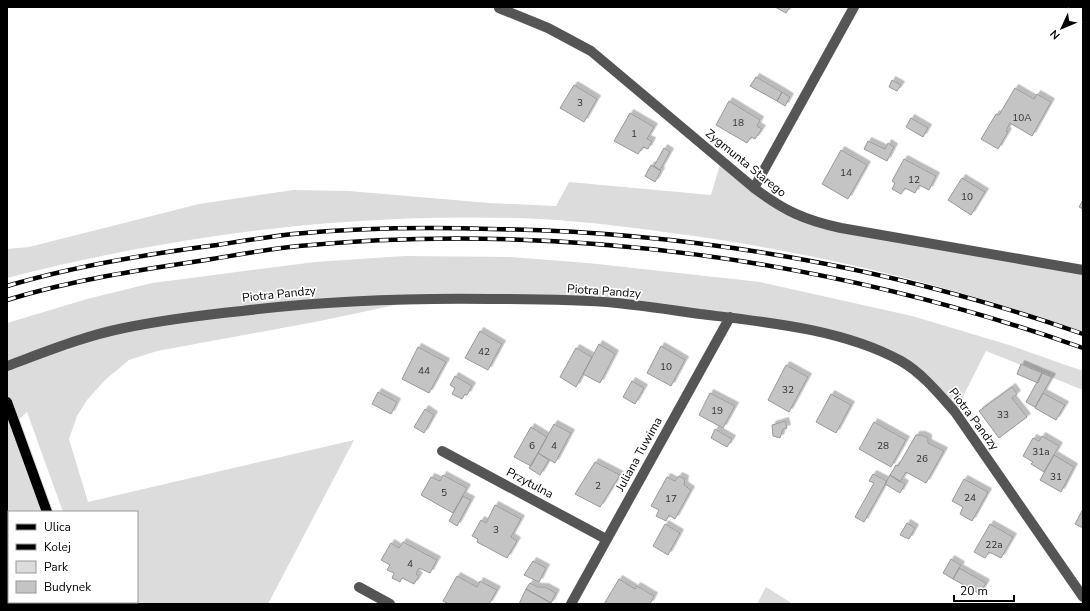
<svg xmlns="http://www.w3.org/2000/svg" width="1090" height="611" font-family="'Nunito Sans',sans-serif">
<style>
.green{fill:#dcdcdc}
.building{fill:#c4c4c4;stroke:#999;filter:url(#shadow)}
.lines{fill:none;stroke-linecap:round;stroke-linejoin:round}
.major-casing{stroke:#dbdbdb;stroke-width:12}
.minor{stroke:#555;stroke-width:10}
.major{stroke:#000;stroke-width:10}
.rail-casing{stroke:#000;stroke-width:4.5}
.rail{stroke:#fff;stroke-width:3;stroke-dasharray:9;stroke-linecap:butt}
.labels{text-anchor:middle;stroke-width:3.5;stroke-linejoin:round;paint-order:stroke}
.number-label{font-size:10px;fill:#313131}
.street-label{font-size:12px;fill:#000;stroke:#fff}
</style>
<defs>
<filter id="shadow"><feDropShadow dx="3.5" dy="-3.5" stdDeviation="0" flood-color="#0004"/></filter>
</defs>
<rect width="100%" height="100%" fill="#fff"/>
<!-- green -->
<path class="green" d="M721,161L796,216L1083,270V332C956,287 827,255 694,236C643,229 592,222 541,219C361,211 181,233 7,278V249L29,247L199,204L293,190L349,191L489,203L556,206L569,182L711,195Z
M405,256L510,257L588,263L760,282L912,316L1009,345L1083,371V390L986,351L955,412L904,362L821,333L616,303L428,298L320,321L157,351L129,360L105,380L87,400L77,416L69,439L88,502L354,440L268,604H96L95,602H137V512H63L27,412L15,423L47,512H9V519L7,514V323L87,299L152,283L315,262Z
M766,587L793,604H757Z
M39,602H79L80,604H40Z"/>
<!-- building -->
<path class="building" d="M775,7H790L786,13Z
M756,77L782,92L777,101L750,86Z
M892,80L901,85L897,91L889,87Z
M574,85L597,99L584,122L560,108Z
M1015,88L1034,99L1037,94L1051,102L1032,136L1010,123L1006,131L1008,132L998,149L981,139L996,114L999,115Z
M782,92L790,97L785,106L777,101Z
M729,101L760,120L757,126L762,129L755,139L751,137L747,143L716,125Z
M630,113L654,127L647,139L652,141L648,149L643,147L638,154L614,141Z
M911,118L928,128L923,137L906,127Z
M868,141L885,149L888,143L894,147L887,161L864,149Z
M664,148L670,152L660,170L654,166Z
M841,150L867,165L848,199L822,184Z
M904,159L936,176L929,190L919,185L915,193L905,188L901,194L892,189L895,183L892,181Z
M651,165L661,171L655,182L645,176Z
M962,178L985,192L971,215L948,200Z
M1083,200V209L1079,207Z
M480,331L502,344L488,370L465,358Z
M599,344L615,354L600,383L583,374Z
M661,346L685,360L671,386L647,373Z
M418,347L446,362L429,393L402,379Z
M576,348L592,357L576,387L560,377Z
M1021,364L1042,373L1038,383L1017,374Z
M786,365L808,377L789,412L768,400Z
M1042,373L1052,377L1035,407L1026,402Z
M455,376L472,386L467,395L465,394L462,399L452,394L455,388L450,385Z
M632,381L644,388L635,404L623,397Z
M1012,387L1017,394L1012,398L1027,417L999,438L979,411Z
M378,392L397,402L391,414L372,404Z
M710,393L735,406L723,428L699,415Z
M1043,393L1065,405L1056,420L1035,408Z
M831,394L851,405L836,433L816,422Z
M425,409L434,415L424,433L414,427Z
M785,421L787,428L783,429L780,438L773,436L772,425Z
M874,422L906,440L891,467L859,449Z
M554,424L571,433L555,463L538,453Z
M531,427L547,437L531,466L514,457Z
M715,429L732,439L727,447L711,438Z
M916,435H922L928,438V443L944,451L926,483L906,472L900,482L890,475L896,465L898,466Z
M1042,436L1059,446L1044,472L1031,464L1033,462L1023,456L1033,438L1039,441Z
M538,453L549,460L540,475L529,468Z
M1054,455L1074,467L1061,492L1040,480Z
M595,462L620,475L600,507L575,494Z
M873,474L887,481L864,522L855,517L874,483L869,481Z
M443,475L467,488L453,513L421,495L431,477L440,481Z
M890,475L905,484L900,493L885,484Z
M679,476L685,479L684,485L691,490L675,519L669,515L666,521L656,516L659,510L651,506L667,477L675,481Z
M964,479L988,492L972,521L960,514L963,507L952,501Z
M463,496L471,500L457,526L449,521Z
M495,505L521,519L511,537L517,541L507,558L477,542L478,539L472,536L481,520L486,523Z
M1083,509V528L1075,524Z
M907,523L915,528L909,539L900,535Z
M665,524L680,533L668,555L653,546Z
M990,524L1013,537L1001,558L989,552L985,558L974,552Z
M403,542L437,560L430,573L419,568L416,574L419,576L414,584L402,578L400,582L392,578L394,573L387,570L390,565L381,560L391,543L399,548Z
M951,559L961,565L953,579L943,573Z
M533,561L546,568L539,582L524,575Z
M959,568L986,583L980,594L953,579Z
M457,576L477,587L480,581L497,590L489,604H449L443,601Z
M619,579L635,589L637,586L654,596L650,604H604Z
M530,583L538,587H545L556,593L551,603L526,589Z
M526,589L551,603L550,604H519Z"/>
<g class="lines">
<!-- major casing -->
<g class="major-casing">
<path id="major" d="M7,402L47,512
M79,602L80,604"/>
</g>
<!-- minor -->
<path class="minor" d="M499,8L548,28L591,51L754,188C785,211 804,220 841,228L1083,270
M754,188L854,7
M7,366C45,352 84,336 124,328C163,320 203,315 242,311C324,301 406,298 489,299C531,299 574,299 617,303C645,306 673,310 700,314C766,322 843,329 901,361C922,373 939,394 955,412L1083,597
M442,451L606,539
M359,587L390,604
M571,604L730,317"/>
<!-- major -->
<use href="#major" class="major"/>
<!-- rail casing -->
<g class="rail-casing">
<path id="rail" d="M7,286C75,266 147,254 217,245C242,241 268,237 293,234C358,228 425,227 491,229C693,232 892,267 1083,334
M7,300C72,280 139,270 206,260C237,255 268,249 299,246C563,221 834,260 1083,348"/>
</g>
<!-- rail -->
<use href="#rail" class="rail"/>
</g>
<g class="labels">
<!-- number labels -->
<g class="number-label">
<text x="580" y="106">3</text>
<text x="1022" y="121">10A</text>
<text x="738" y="126">18</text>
<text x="634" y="137">1</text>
<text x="846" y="176">14</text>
<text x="914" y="183">12</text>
<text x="967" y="200">10</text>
<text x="484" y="355">42</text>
<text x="666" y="370">10</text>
<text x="424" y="374">44</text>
<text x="788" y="393">32</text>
<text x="717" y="414">19</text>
<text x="1003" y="418">33</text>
<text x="532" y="449">6</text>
<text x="554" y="449">4</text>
<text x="883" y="449">28</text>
<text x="1041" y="455">31a</text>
<text x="922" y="462">26</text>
<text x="1056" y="480">31</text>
<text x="598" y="489">2</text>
<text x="444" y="496">5</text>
<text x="970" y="501">24</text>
<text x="671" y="502">17</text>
<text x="496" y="533">3</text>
<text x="994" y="548">22a</text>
<text x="410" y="567">4</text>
</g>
<!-- street labels -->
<g class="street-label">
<text transform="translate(746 163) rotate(39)" y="4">Zygmunta Starego</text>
<text transform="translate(604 291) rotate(4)" y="4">Piotra Pandzy</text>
<text transform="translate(279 294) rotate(-6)" y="4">Piotra Pandzy</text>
<text transform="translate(974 419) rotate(53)" y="4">Piotra Pandzy</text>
<text transform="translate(639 454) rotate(-61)" y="4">Juliana Tuwima</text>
<text transform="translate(530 483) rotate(28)" y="4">Przytulna</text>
</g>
</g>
<!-- border -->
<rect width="1090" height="611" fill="none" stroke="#000000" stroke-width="16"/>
<!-- legend -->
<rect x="8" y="511" width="130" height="92" fill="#ffffff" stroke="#999999"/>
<rect x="16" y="524" width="20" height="6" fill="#000000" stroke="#999999"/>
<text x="44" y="531" font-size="12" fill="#000000">Ulica</text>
<rect x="16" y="544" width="20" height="6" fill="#000000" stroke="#999999"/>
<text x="44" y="551" font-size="12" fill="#000000">Kolej</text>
<rect x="16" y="561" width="20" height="12" fill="#dcdcdc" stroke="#999999"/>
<text x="44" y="571" font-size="12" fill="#000000">Park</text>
<rect x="16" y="581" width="20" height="12" fill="#c4c4c4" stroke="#999999"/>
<text x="44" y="591" font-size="12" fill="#000000">Budynek</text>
<!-- north arrow -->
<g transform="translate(1062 28) rotate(226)" stroke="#ffffff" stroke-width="3" paint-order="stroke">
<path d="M0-3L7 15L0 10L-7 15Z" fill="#000000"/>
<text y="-6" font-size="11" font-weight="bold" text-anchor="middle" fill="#000000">N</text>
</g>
<!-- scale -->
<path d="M954 595v6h60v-6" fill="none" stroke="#000000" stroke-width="2"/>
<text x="960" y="595" font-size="12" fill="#000000" stroke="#ffffff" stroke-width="3" paint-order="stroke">20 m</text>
</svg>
